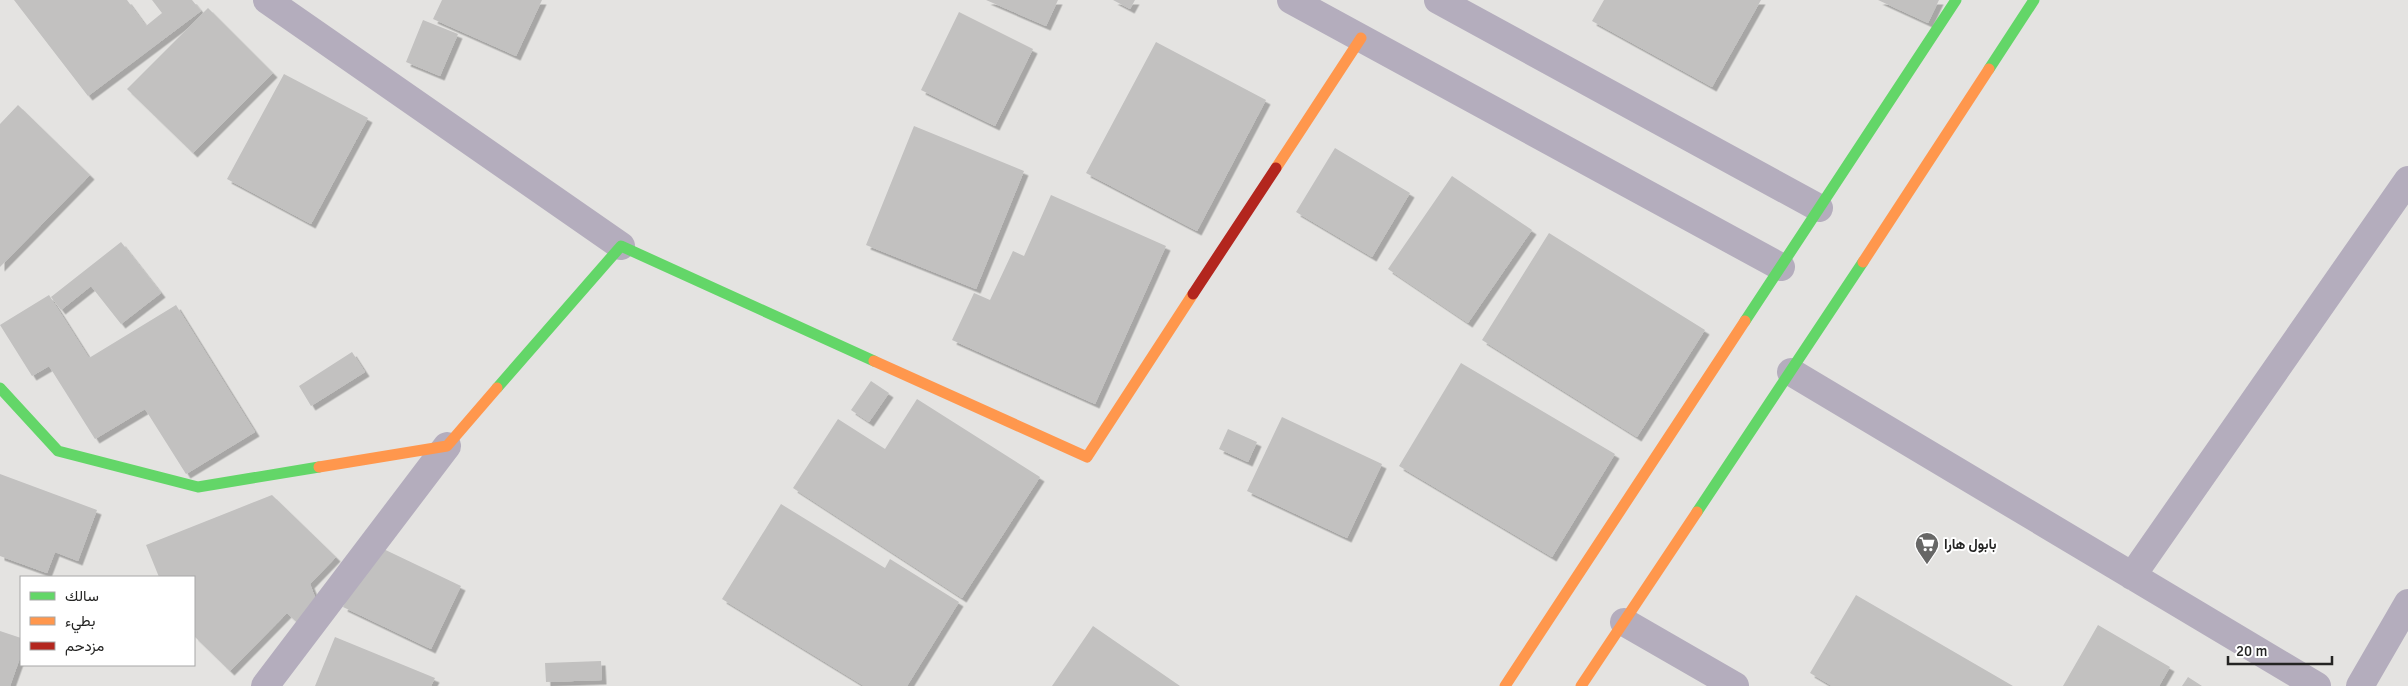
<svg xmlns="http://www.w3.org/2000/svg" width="2408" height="686" font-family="Signika,Vazirmatn,sans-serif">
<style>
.building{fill:#c2c1c0;filter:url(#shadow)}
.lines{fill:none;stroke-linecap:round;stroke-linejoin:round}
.street{stroke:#b4adbd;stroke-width:28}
.fast{stroke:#63d668;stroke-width:11}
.slow{stroke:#ff974d;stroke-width:11}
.jam{stroke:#b3261e;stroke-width:11}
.labels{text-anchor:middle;stroke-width:4;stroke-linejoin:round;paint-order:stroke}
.poi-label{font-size:14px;font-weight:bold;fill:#242423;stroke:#fff;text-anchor:start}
</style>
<defs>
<filter id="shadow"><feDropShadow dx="4.5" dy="4.5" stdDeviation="0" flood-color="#0004"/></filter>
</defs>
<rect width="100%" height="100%" fill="#e4e3e1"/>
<!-- building -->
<path class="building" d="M14,0H127L146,26L162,13L152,0H192L201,11L88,96Z
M442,0H542L516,56L433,19Z
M986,0H1058L1046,26Z
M1113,0H1135L1130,9Z
M1604,0H1761L1712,87L1592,21Z
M1878,0H1939L1928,23Z
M208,8L273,73L193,153L127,89Z
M959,12L1033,49L995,126L921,90Z
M423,20L458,34L440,76L406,62Z
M1156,42L1266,100L1197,231L1086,173Z
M284,74L368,118L311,224L227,179Z
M18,105L90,175L0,267V124Z
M914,126L1024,171L976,289L866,245Z
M1335,148L1410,193L1372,257L1296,212Z
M1452,176L1532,230L1468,323L1388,269Z
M1051,195L1166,246L1095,404L952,340L974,293L990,300L1013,251L1024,256Z
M1549,233L1705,330L1637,437L1482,340Z
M121,242L161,293L121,324L91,286L61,310L51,297Z
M49,295L89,358L176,305L255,432L186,474L145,409L95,439L49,366L32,376L0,325Z
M352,352L365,372L311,406L299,386Z
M1461,363L1615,454L1552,557L1399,466Z
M871,381L889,393L869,422L851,410Z
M917,399L1040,477L962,598L793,488L838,419L885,449Z
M1282,417L1382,464L1347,538L1247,491Z
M1228,429L1257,442L1248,462L1219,449Z
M0,474L97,510L78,561L55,552L47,573L0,556Z
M272,495L336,557L310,584L318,605L299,624L287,613L230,671L194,636V577H159L146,545Z
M781,504L885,568L890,559L959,602L907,686H864L722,599Z
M373,544L461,586L431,649L343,607Z
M1856,595L2013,686H1832L1810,673Z
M2098,625L2170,667L2159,686H2063Z
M1093,626L1180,686H1052Z
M0,631L21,638V655L10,686H0Z
M335,637L435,678L431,686H315Z
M601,661L602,680L546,682L545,663Z
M2188,677L2202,686H2182Z"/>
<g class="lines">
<!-- street -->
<path class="street" d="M267,0L621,246
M1291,0L1781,267
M1438,0L1819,208
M1791,372L2317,686
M2132,576L2408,180
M1624,622L1735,686
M265,686L447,446
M2360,686L2408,603"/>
<!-- fast -->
<path class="fast" d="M1989,69L2034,0
M1745,321L1956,0
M0,388L58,451L198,487L319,467
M497,388L621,246L874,361
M1697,512L1863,262"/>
<!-- slow -->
<path class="slow" d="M1276,168L1361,38
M1863,262L1989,69
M874,361L1087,457L1193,294
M319,467L447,446L497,388
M1505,686L1745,321
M1581,686L1697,512"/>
<!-- jam -->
<path class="jam" d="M1193,294L1276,168"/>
</g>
<!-- icons -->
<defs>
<g id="supermarket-pin" transform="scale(1.25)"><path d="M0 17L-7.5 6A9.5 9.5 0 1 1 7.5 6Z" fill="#676766" stroke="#fff"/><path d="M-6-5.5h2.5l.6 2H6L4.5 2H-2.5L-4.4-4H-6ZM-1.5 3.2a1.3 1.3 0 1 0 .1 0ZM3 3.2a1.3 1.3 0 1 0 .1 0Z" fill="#fff"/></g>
</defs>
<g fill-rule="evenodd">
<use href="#supermarket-pin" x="1927" y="544"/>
</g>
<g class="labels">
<!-- poi labels -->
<g class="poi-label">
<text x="1944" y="549">بابول هارا</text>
</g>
</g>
<!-- legend -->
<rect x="20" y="576" width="175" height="90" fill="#ffffff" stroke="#a7a7a7"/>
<rect x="30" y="592" width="25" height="8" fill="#63d668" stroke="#a7a7a7"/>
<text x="65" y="601" font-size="15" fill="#242423">سالك</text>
<rect x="30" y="617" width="25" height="8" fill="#ff974d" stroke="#a7a7a7"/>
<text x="65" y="626" font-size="15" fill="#242423">بطيء</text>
<rect x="30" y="642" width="25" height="8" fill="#b3261e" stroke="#a7a7a7"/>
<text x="65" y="651" font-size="15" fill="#242423">مزدحم</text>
<!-- scale -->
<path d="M2228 656v8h104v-8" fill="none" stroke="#242423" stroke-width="2.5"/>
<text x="2236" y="656" font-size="15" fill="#242423" stroke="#ffffff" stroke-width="4" paint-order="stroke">20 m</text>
</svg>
